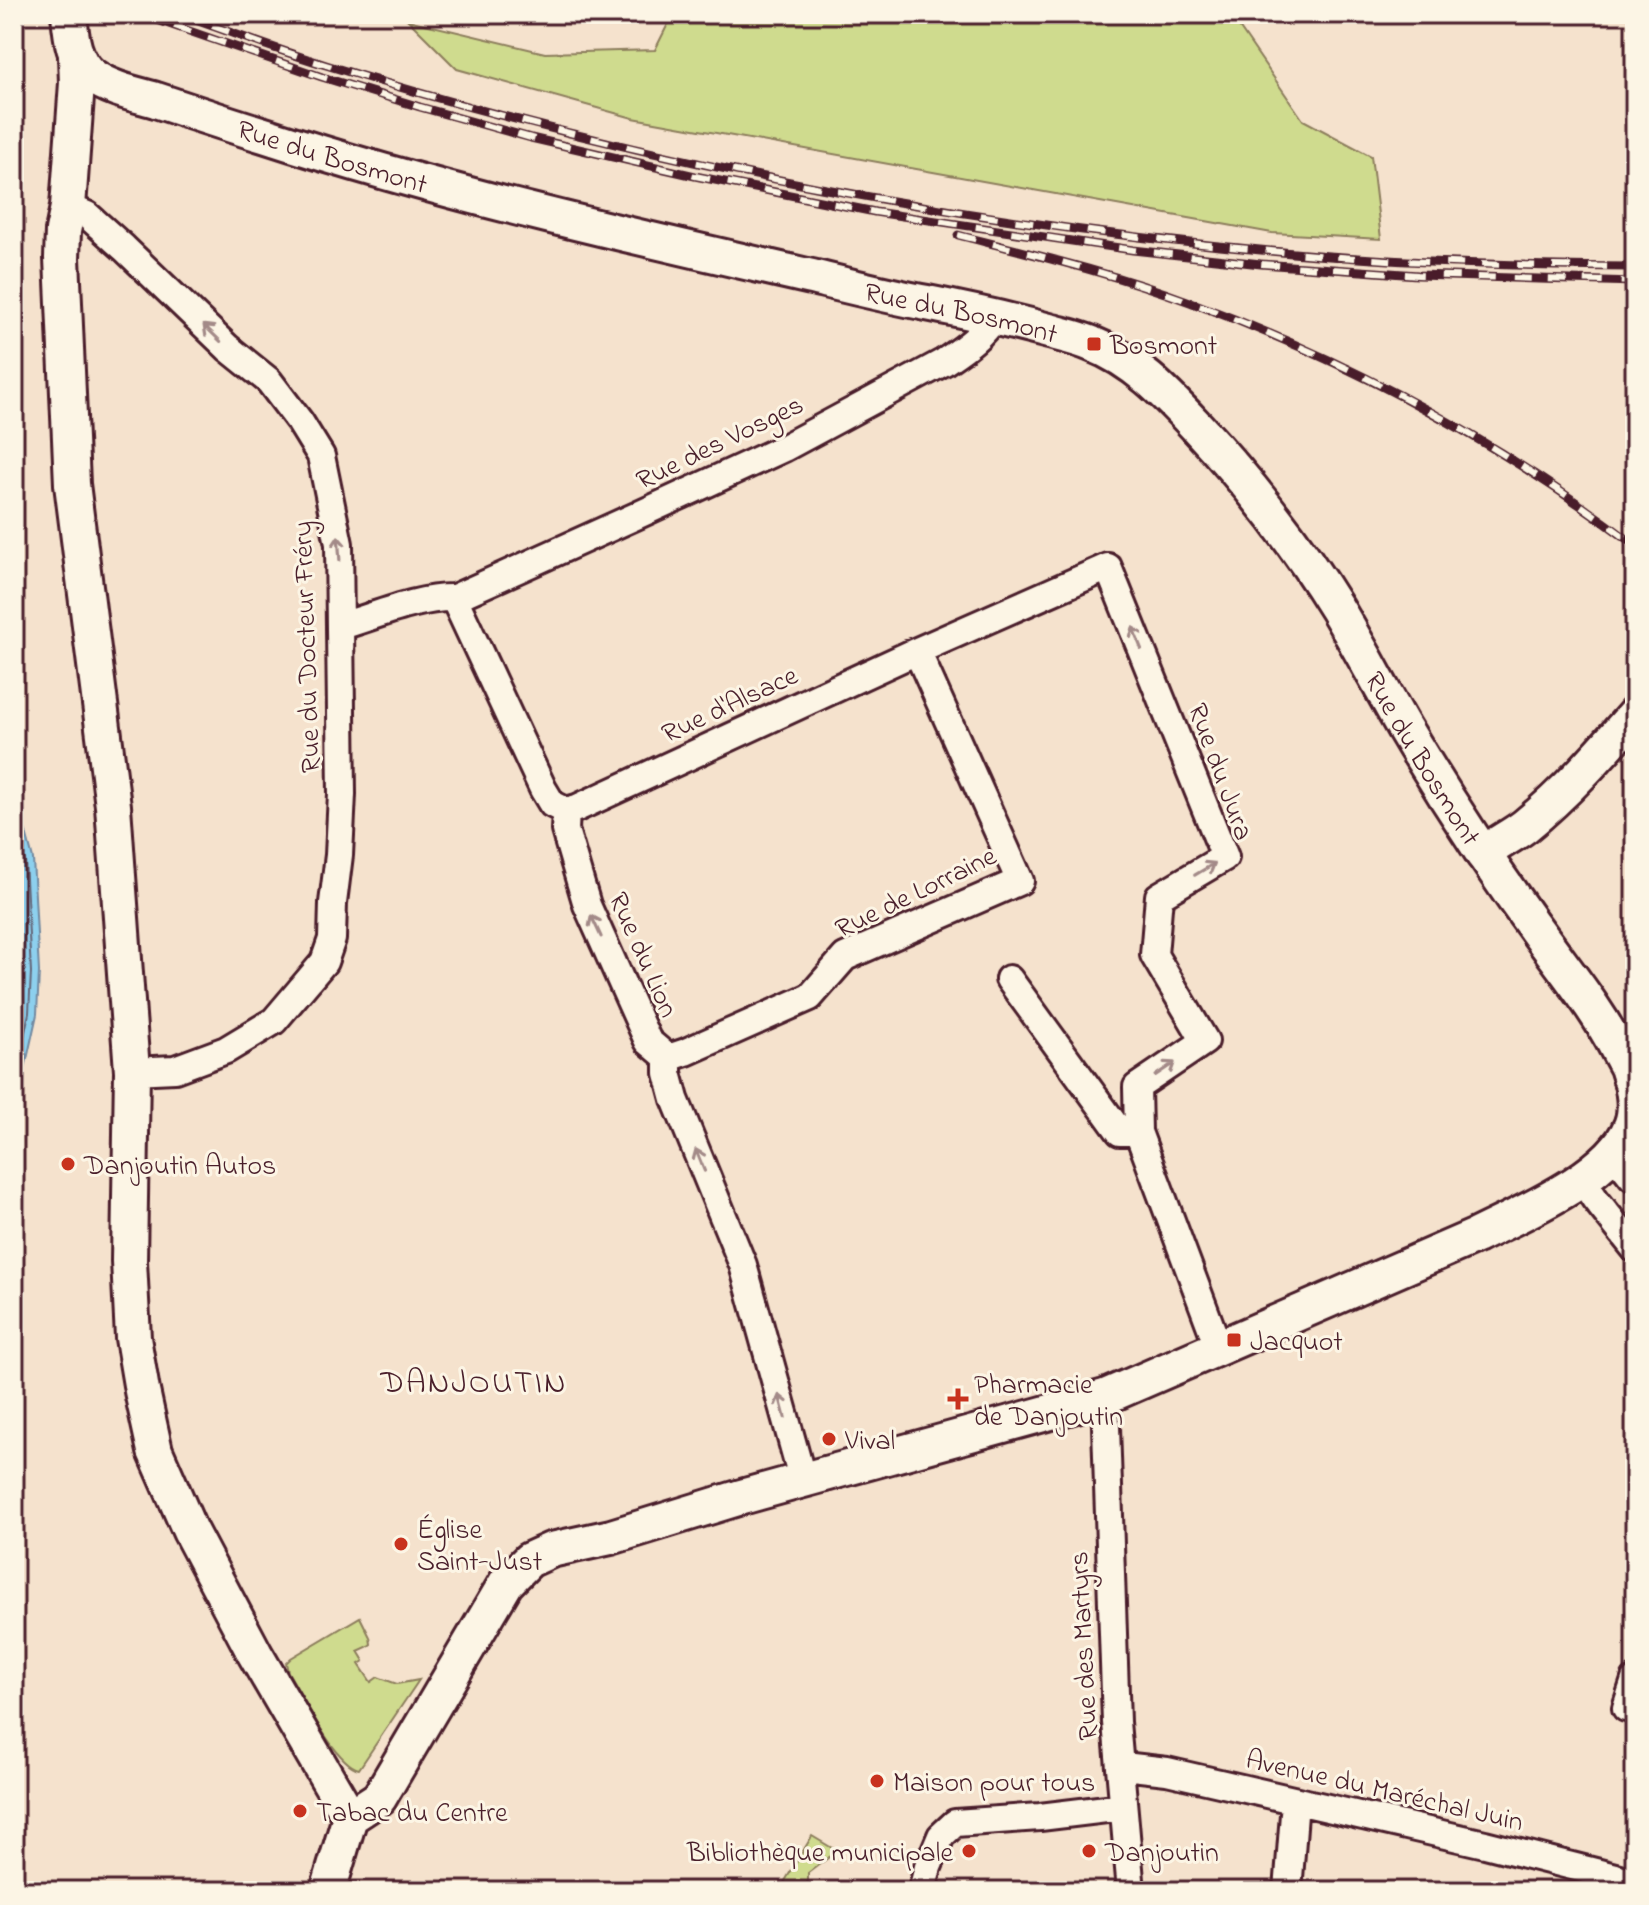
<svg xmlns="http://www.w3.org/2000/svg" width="1649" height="1905" font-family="'Indie Flower',sans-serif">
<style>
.green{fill:#cfdb8e;stroke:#8c7d5c;stroke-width:2}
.water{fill:#8dd0ee;stroke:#7289a0;stroke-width:2}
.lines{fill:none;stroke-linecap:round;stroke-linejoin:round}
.shore{stroke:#656679;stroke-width:2}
.minor-casing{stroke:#4a1f2b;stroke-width:32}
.tertiary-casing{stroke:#4a1f2b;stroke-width:40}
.minor{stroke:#fcf5e5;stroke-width:26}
.tertiary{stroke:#fcf5e5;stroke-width:34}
.rail-casing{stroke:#4a1f2b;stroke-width:9}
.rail{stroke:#fcf5e5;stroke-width:6;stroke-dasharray:18;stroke-linecap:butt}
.oneway{stroke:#a38a88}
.poi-dot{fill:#c8321e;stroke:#fcf5e5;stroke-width:3}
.labels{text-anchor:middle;stroke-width:6;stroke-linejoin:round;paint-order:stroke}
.street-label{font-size:28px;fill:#4a1f2b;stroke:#fcf5e5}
.poi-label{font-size:28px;fill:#4a1f2b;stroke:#fcf5e5;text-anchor:start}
.quarter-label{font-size:32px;letter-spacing:2px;fill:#4a1f2b;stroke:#fcf5e5}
</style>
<rect width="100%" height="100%" fill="#f5e2cd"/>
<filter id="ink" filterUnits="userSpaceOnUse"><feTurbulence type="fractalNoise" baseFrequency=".0125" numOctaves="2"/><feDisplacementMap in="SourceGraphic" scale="16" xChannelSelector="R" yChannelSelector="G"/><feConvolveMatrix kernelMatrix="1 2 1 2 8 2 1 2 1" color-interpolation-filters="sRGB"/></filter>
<g filter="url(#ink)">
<!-- green -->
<path class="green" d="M673,14H1230L1303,120L1371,156L1381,239L1272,233L633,118L457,69L408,20L545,53L655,50Z
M360,1617L370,1637L371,1644L367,1647L358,1651L364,1661L359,1664L371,1682L378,1677L397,1684L419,1680L359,1769C335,1764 302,1695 288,1672L286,1663L291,1658Z
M812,1836L837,1851L808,1873V1881L804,1886L816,1891H779Z"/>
<!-- water -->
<path class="water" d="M14,788L33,859L39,972L37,1014L14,1118Z"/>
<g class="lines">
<!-- shore -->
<path class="shore" d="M14,818L25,861L31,972L29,1013L14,1084
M14,858L21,972L20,1012L14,1037"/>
<!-- minor casing -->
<g class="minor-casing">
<path id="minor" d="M68,207L87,215L124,248L228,348L269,381L300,422L321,456L339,544L342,794L339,855L333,903L332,939L324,962L274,1021L226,1050L175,1069L132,1071
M454,598L543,789L552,804L566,811
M341,626C376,616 418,597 454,598L636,516L784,448L944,362C963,349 982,337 994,316
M566,811L577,808L917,651L1108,567L1225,857L1159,896L1154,955L1205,1041L1137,1087L1138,1132
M566,811L565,830L587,905L648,1041L668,1058V1073L675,1099L743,1265L803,1481
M1009,979L1120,1132H1138L1218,1346
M668,1058L686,1052L810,997L845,957L1020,881L917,651
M1582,1179L1595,1199L1635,1249
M1105,1397L1116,1722L1131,1891
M1626,1708L1635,1680
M1120,1768L1132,1767L1167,1771L1485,1844L1635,1882
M922,1891L928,1867L941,1836L955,1823L1040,1817L1123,1807
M1288,1891L1295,1801"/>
</g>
<!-- tertiary casing -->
<g class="tertiary-casing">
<g id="tertiary">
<path id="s1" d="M69,14C71,36 73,61 92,76C110,89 135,94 156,100C192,112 228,124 264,135C445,194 631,236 816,278C853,287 889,296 927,303C968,311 1008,320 1049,331C1063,335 1078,338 1092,344C1136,361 1167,395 1198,428C1250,484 1297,544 1337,609C1360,648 1381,688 1404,728C1452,809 1505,889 1562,965C1582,992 1602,1019 1618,1050C1620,1054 1627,1066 1628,1070C1634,1087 1638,1110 1631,1126C1611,1176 1522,1213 1476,1236L1105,1397L738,1498L611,1537L551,1550L529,1560L506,1583L379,1798L350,1817L328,1891"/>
<path d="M76,56L77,83L68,207L63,231L62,258L72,484L113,806L132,1071L129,1261L133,1338L142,1391L155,1451L190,1531L255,1654L350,1817"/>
<path d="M1483,854C1497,843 1512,836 1525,826C1566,793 1601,753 1635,714"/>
<path d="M1616,1150L1635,1174"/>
</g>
</g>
<!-- minor -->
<use href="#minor" class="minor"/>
<!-- tertiary -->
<use href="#tertiary" class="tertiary"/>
<!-- rail casing -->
<g class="rail-casing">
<path id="rail" d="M140,14L322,77L420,107L531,138L695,176L875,212L1133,250L1261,264L1418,275L1635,282
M178,14C228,31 277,50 326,65C652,166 989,229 1329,256C1431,264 1533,266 1635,267
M958,235C1036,255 1115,274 1190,302C1352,362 1498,441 1635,545"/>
</g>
<!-- rail -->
<use href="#rail" class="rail"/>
</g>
<!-- one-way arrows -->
<defs><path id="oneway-shaft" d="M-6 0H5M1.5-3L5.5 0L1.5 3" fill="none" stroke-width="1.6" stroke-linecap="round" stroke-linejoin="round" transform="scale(2)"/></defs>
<g class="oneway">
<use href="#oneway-shaft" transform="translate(212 333) rotate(-136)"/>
<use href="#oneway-shaft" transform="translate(339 548) rotate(-94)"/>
<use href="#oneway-shaft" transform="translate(1137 638) rotate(-112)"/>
<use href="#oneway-shaft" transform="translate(1205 869) rotate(-31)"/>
<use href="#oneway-shaft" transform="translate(596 926) rotate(-115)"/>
<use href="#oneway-shaft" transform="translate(1165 1069) rotate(-34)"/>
<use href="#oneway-shaft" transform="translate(700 1160) rotate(-112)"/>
<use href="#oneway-shaft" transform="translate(782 1406) rotate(-105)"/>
</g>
</g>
<!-- markers -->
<g class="poi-dot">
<rect x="1086" y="336" width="16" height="16" rx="4"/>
<circle cx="68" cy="1164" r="8"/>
<rect x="1226" y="1332" width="16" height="16" rx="4"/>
<path d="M954 1387h8v8h8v8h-8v8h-8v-8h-8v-8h8z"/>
<circle cx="829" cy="1439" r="8"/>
<circle cx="401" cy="1544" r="8"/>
<circle cx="877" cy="1781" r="8"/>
<circle cx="300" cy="1811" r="8"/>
<circle cx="969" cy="1851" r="8"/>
<circle cx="1089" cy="1851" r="8"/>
</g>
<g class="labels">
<!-- street labels -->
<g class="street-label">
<text dy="10" stroke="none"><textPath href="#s1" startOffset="322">Rue du Bosmont</textPath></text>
<text dy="10" stroke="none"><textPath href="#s1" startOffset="970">Rue du Bosmont</textPath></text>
<text transform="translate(719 441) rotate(-26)" y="10">Rue des Vosges</text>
<text transform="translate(305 647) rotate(-92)" y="10">Rue du Docteur Fréry</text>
<text transform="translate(729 703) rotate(-25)" y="10">Rue d'Alsace</text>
<text dy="10" stroke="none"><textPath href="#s1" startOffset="1642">Rue du Bosmont</textPath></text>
<text transform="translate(1222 771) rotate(70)" y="10">Rue du Jura</text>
<text transform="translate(915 891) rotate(-26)" y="10">Rue de Lorraine</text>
<text transform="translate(645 954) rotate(66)" y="10">Rue du Lion</text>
<text transform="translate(1082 1646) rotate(-93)" y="10">Rue des Martyrs</text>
<text transform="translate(1385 1789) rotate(13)" y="10">Avenue du Maréchal Juin</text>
</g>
<!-- poi labels -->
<g class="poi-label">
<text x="1110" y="354">Bosmont</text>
<text x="84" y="1174">Danjoutin Autos</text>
<text x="1250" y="1350">Jacquot</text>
<text x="974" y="1393">Pharmacie<tspan x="974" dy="32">de Danjoutin</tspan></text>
<text x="845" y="1449">Vival</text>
<text x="417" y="1538">Église<tspan x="417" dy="32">Saint-Just</tspan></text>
<text x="893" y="1791">Maison pour tous</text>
<text x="316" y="1821">Tabac du Centre</text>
<text x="953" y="1861" text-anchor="end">Bibliothèque municipale</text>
<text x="1105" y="1861">Danjoutin</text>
</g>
<!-- quarter labels -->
<g class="quarter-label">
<text x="474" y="1392">DANJOUTIN</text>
</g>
</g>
<!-- margin -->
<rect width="1649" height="1905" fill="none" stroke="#fcf5e5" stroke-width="48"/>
<rect x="24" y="24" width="1601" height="1857" fill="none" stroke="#4a1f2b" stroke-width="3" filter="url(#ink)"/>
</svg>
